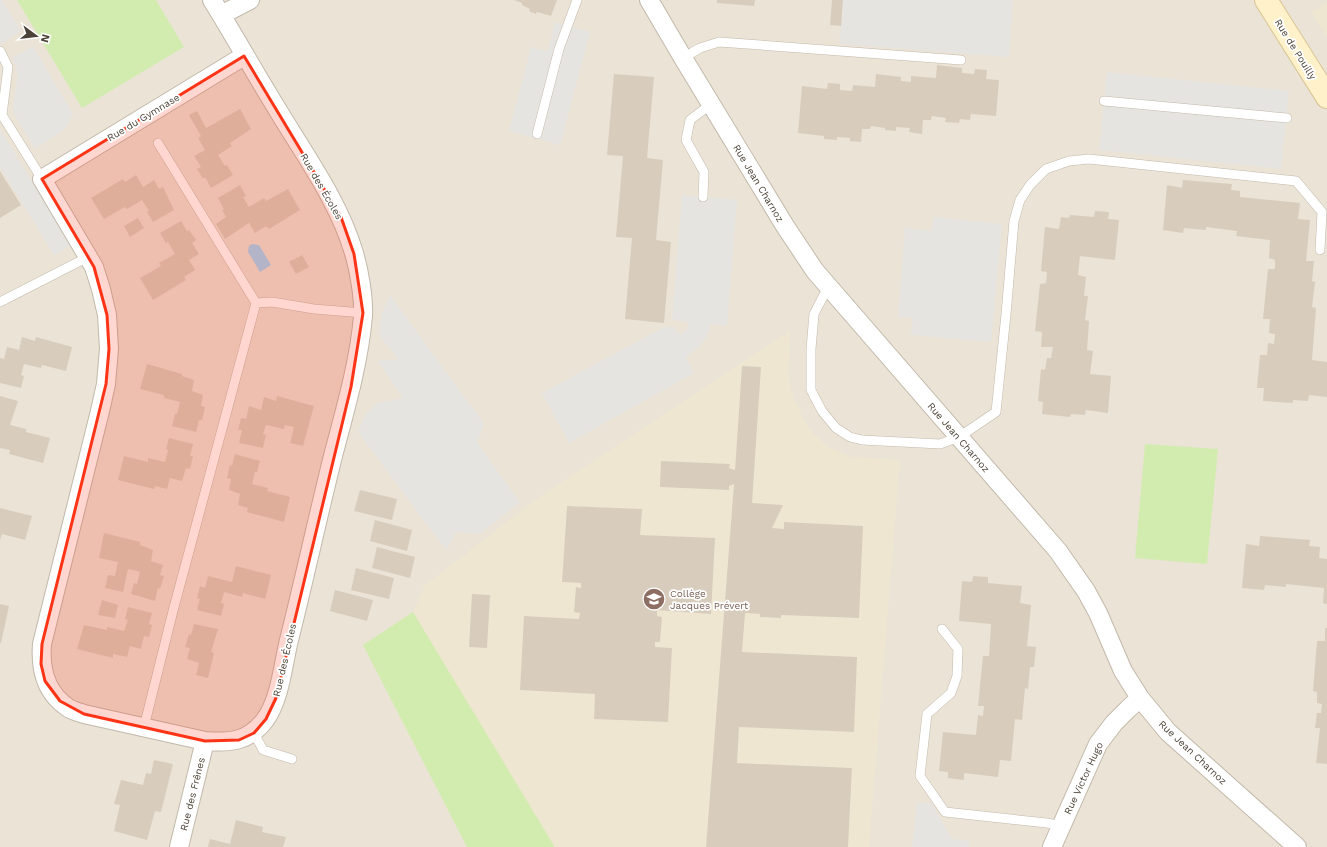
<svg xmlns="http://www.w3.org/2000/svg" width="1327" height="847" font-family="'Work Sans',sans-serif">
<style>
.residential{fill:#eae3d6}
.education{fill:#efe6d2}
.green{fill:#d2ecaf}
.parking{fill:#e6e4e0}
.water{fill:#a1d5f6}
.building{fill:#d8cdbd}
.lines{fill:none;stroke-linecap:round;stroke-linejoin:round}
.lane-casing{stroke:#c2b9aa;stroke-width:10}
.street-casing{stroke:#c2b9aa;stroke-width:20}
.secondary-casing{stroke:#d9c695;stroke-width:24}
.lane{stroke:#fff;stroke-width:9}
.street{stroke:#fff;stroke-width:18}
.secondary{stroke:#fff1c9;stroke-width:22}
.marked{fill:#ff3416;fill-opacity:0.2;stroke:#ff3416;stroke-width:3;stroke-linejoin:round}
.labels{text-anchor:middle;stroke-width:3.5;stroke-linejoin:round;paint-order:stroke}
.street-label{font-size:10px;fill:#4a4236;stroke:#fff}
.education-label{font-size:10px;fill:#785e54;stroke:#fff;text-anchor:start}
</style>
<rect width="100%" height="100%" fill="#f5f1e9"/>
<!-- residential -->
<path class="residential" d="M0,0H1327V847H0Z"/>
<!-- education -->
<path class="education" d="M1327,3V36L1311,12Z
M790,331L788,376L794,399L808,428L827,446L851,457L900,460L869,847H467L363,645L413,612L425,585L546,492Z"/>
<!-- green -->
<path class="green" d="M17,0H156L184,47L82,108Z
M1145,444L1218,449L1207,564L1135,558Z
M413,612L553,844L554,847H467L363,645Z"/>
<!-- parking -->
<path class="parking" d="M0,0H2L21,31L0,45Z
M843,0H1013L1009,57L839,44Z
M555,22L590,32L560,145L509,131L531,47L548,51Z
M33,46L73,114L64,130L35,149L14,114L13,106L18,73L12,58Z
M1107,72L1289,91L1281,169L1099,150Z
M0,129L71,245L54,255L0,167Z
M682,195L737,200L727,326L711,324L707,336L700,346L686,357L694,373L569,443L542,393L664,327H674L680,335L686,330L689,322L672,320Z
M933,217L1002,224L991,342L911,335L913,318L898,317L905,228L932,231Z
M390,295L484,424L477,443L520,502L480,534L456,532L446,550L358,432L366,413L378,403L403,398L378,361L398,359L379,335L382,313Z
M917,802L932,804L952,839L969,841V847H912Z"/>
<!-- water -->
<path class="water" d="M252,244L259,245L271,265L260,272L248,252L249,246Z"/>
<!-- building -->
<path class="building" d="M514,0H557L551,16L537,12L536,14L529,11L530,9L522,5V3Z
M717,0H755L754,6L717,3Z
M832,0H843L841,26L830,25Z
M937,65L962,68V73L974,74L975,69L987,70L986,79L999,80L996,116L971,114L970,120L960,119L959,123L945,122L946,118L932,116L931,120H923L922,134L909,132L910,128L896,127V131L885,130V128L871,126L870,129H862L861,142L850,141V138L837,137V140L824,139V136L798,133L802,86L827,89L828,83L840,84V90L852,91L853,85L875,87L876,74L901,77V81L911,82V76L936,78Z
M614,74L654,77L647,158L663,160L656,240L671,242L664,323L625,319L632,238L616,237L623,156L607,155Z
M240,109L251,129L230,143L232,146L218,155L225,166L227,165L233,175L211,188L205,177L203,179L197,169L201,167L194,156L205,150L198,138L201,136L189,115L197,111L206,128Z
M0,171L21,205L0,218Z
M136,175L143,187L154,180L159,189L163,187L174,210L153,222L147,212L149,211L142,200L127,209L125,207L104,219L91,198L123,179L125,182Z
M1183,180L1232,184L1231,190L1240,191V197L1300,203L1298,219L1310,220L1306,261H1314L1312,281L1315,282L1312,307L1316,308L1312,360L1327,362V397L1309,395L1308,401L1293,400V403L1263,401L1264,388H1257L1260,355H1267L1268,343L1274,344L1275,334L1269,333L1270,319H1263L1268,269H1275V260L1269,258L1270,240L1236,236L1237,231L1206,227V230L1184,228L1183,233L1163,230L1167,185L1182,188Z
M240,185L246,196L243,197L249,207L264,198L266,201L288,189L300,210L269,229L266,226L255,233L249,223L225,239L216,224L226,217L222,210L224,209L218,198Z
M1095,211L1109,212L1108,219L1119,220L1115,260L1080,256L1078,275L1086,277L1084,296H1088L1085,320L1089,321L1087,350L1093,351L1090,374L1111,376L1108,413L1086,410L1085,415L1071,414L1070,417L1042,414L1043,402L1038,401L1041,369L1045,370L1047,358H1051L1053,347H1041L1042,332L1035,331L1040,284L1046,283L1047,272L1041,271L1045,227L1059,229L1061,217L1069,218L1070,215L1094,217Z
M138,218L144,228L130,237L124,226Z
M181,221L187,231L189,230L196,240L192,243L199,254L189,260L195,270L184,277L186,280L153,300L140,278L161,266L159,263L175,254L168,242L166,243L160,233Z
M302,255L309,267L296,274L289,262Z
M22,337L35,341L36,337L72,347L66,371L42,365L41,368L24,364L21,375L24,376L21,388L0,383V358L4,359L7,347L19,350Z
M147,364L182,374V376L194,380L192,391L203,395L201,406L205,407L202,420H199L196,432L172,426L175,414H177L180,402L164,398V395L140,389Z
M742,366L761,367L752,503L783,505L772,528L784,529V522L863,526L859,618L781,615V618L760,617V614L745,613L742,652L857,657L854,732L739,727L737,763L852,768L848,847H706L734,484L729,486V490L660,487L661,461L730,464L729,468L735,470Z
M0,396L18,401L10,425L26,429V432L50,438L43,463L9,454L10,450L0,448Z
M277,396L314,406L303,446L290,443L294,427L285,425L284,429L266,425L263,434L266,435L263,448L239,443L242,430H238L241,418L246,419L249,406L261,410L264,397L276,401Z
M169,438L193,444L190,456H193L190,469L186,468L182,481L170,478L167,489L155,486L154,489L118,480L124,456L148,462V458L165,462L168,450L166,449Z
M235,454L260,461L257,472H255L252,484L268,488L267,491L290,497L284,522L247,512L248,508L238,505L240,494L229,490L231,479L227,478L230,465L232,466Z
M360,490L397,499L392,520L354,511Z
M567,506L642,509L640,535L715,538L711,614L657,610V616L662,617L660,642H655V647L672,648L668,722L594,719L595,694L520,690L524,616L579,619L580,613L574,612L576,587L581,588V583L562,582Z
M0,508L32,516L25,540L2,534L0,540Z
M375,520L412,530L407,551L370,541Z
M104,533L140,542V545L153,550L151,561L163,565L160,575L164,576L160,589L158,588L155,601L131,594L134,583L137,584L140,572L137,571L128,569L123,592L105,588L108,575L115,576L118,562L99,558Z
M1260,536L1310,540L1309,546L1320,547L1319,558L1327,559V604L1323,603L1324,588L1286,584V587L1265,585L1264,590L1242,588L1246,544L1259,546Z
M377,547L415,557L410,578L372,568Z
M236,566L271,575L265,599L243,593L242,597L224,592L221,603L224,604L221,616L197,610L200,599L197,598L200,586L205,588L208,576L232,582Z
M356,568L394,578L389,599L351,590Z
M973,576L988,577V583L1022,586L1020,603L1031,605L1027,646L1036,647L1034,667H1030L1028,689L1025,688L1022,720L1015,719L1011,761L1000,760L998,777L964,773V780L948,778V772L939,771L943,732L976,735L978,715L983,716L984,706H978L983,656H989L991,624L959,621L962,581L972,582Z
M335,590L373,600L367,621L330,611Z
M472,594L490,595L487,648L469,647Z
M102,600L118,605L115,618L98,615Z
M0,604L9,606L1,643H0Z
M128,607L152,613L149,624L152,625L149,637L144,636L141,649L130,646L127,657L113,654V658L77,649L84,625L107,630V627L124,631L128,620L125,619Z
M194,624L218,629L211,652L214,653L208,678L196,675L199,663L187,659L190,648L185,647L189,634L191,635Z
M1325,628H1327V764L1316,763L1320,728H1315L1317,713H1321L1322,704L1317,703V692L1313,691L1317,641H1325Z
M154,760L173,764L161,812L155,811L147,840L114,831L120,805L114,804L121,780L143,785L146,773L151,774Z
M236,820L263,827L262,832L286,837L283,847H208L210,839L230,844Z"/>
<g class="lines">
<!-- lane casing -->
<g class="lane-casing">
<path id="lane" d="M0,51L8,67L2,115L42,179
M683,58L700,48L719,42L961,60
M1104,101L1287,118
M537,134L559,49L577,0
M158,143L256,303
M703,197L704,172L686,140L690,120L711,104
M828,287L814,314L811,349V390L822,411L836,428L850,437L862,440L940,444L959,437L996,412L1006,314L1014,221L1020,200L1030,185L1046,169L1069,161L1089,159L1296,181L1322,212L1320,250
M0,302L88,257
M942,629L958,649L957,676L951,693L927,714L920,776L945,812L1047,823L1061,826
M144,727L173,611L256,303L272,302L314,309L363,313
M254,733L263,750L292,759"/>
</g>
<!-- street casing -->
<g class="street-casing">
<path id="street" d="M212,0C235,37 256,75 279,112C306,157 339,202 354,253C359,270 364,298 363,316C359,363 345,410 333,456C318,516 305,576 290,636C283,662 281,698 265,720C248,742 230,743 205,741L84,714C79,712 72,711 67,707C45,692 40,669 42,644L100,411L106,384L109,349L107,315L101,289L94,267L42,179L244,56
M649,0L683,58L785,226L815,271L1058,551L1086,591L1098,613L1123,671L1140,698L1168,732L1297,847
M221,15L250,0
M179,847L205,741
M1052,847L1098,744L1114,723L1128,709L1140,698"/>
</g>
<!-- secondary casing -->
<g class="secondary-casing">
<path id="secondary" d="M1266,0L1327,97"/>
</g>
<!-- lane -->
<use href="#lane" class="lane"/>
<!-- street -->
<use href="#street" class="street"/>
<!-- secondary -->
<use href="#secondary" class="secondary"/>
</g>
<!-- marked area -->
<path class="marked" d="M244,56L341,217L354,254L363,313L351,387L276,698L266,719L254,733L239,740L205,741L84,714L60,701L45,681L41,664L42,644L106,384L109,349L107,315L94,267L42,179Z"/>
<!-- icons -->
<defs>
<g id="school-disc" transform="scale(1.15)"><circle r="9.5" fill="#8d6e63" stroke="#fff"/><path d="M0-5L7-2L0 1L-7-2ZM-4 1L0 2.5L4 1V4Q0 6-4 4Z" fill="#fff"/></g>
</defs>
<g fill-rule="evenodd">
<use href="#school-disc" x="654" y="599"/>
</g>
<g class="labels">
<!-- street labels -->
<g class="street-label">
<text transform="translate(1296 49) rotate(58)" y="4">Rue de Pouilly</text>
<text transform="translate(143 117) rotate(-31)" y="4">Rue du Gymnase</text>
<text transform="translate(759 183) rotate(59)" y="4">Rue Jean Charnoz</text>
<text transform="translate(322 186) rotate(60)" y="4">Rue des Écoles</text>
<text transform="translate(959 437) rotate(49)" y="4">Rue Jean Charnoz</text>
<text transform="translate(284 660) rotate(-77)" y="4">Rue des Écoles</text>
<text transform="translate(1193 752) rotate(43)" y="4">Rue Jean Charnoz</text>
<text transform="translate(1083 778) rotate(-65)" y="4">Rue Victor Hugo</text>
<text transform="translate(192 794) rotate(-76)" y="4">Rue des Frênes</text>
</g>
<!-- education labels -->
<g class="education-label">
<text x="670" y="597">Collège<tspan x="670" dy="12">Jacques Prévert</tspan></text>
</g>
</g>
<!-- north arrow -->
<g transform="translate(36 36) rotate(105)" stroke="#ffffff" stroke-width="3" paint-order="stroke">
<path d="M0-3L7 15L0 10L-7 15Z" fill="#4a4236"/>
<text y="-6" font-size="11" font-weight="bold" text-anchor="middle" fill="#4a4236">N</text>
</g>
</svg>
